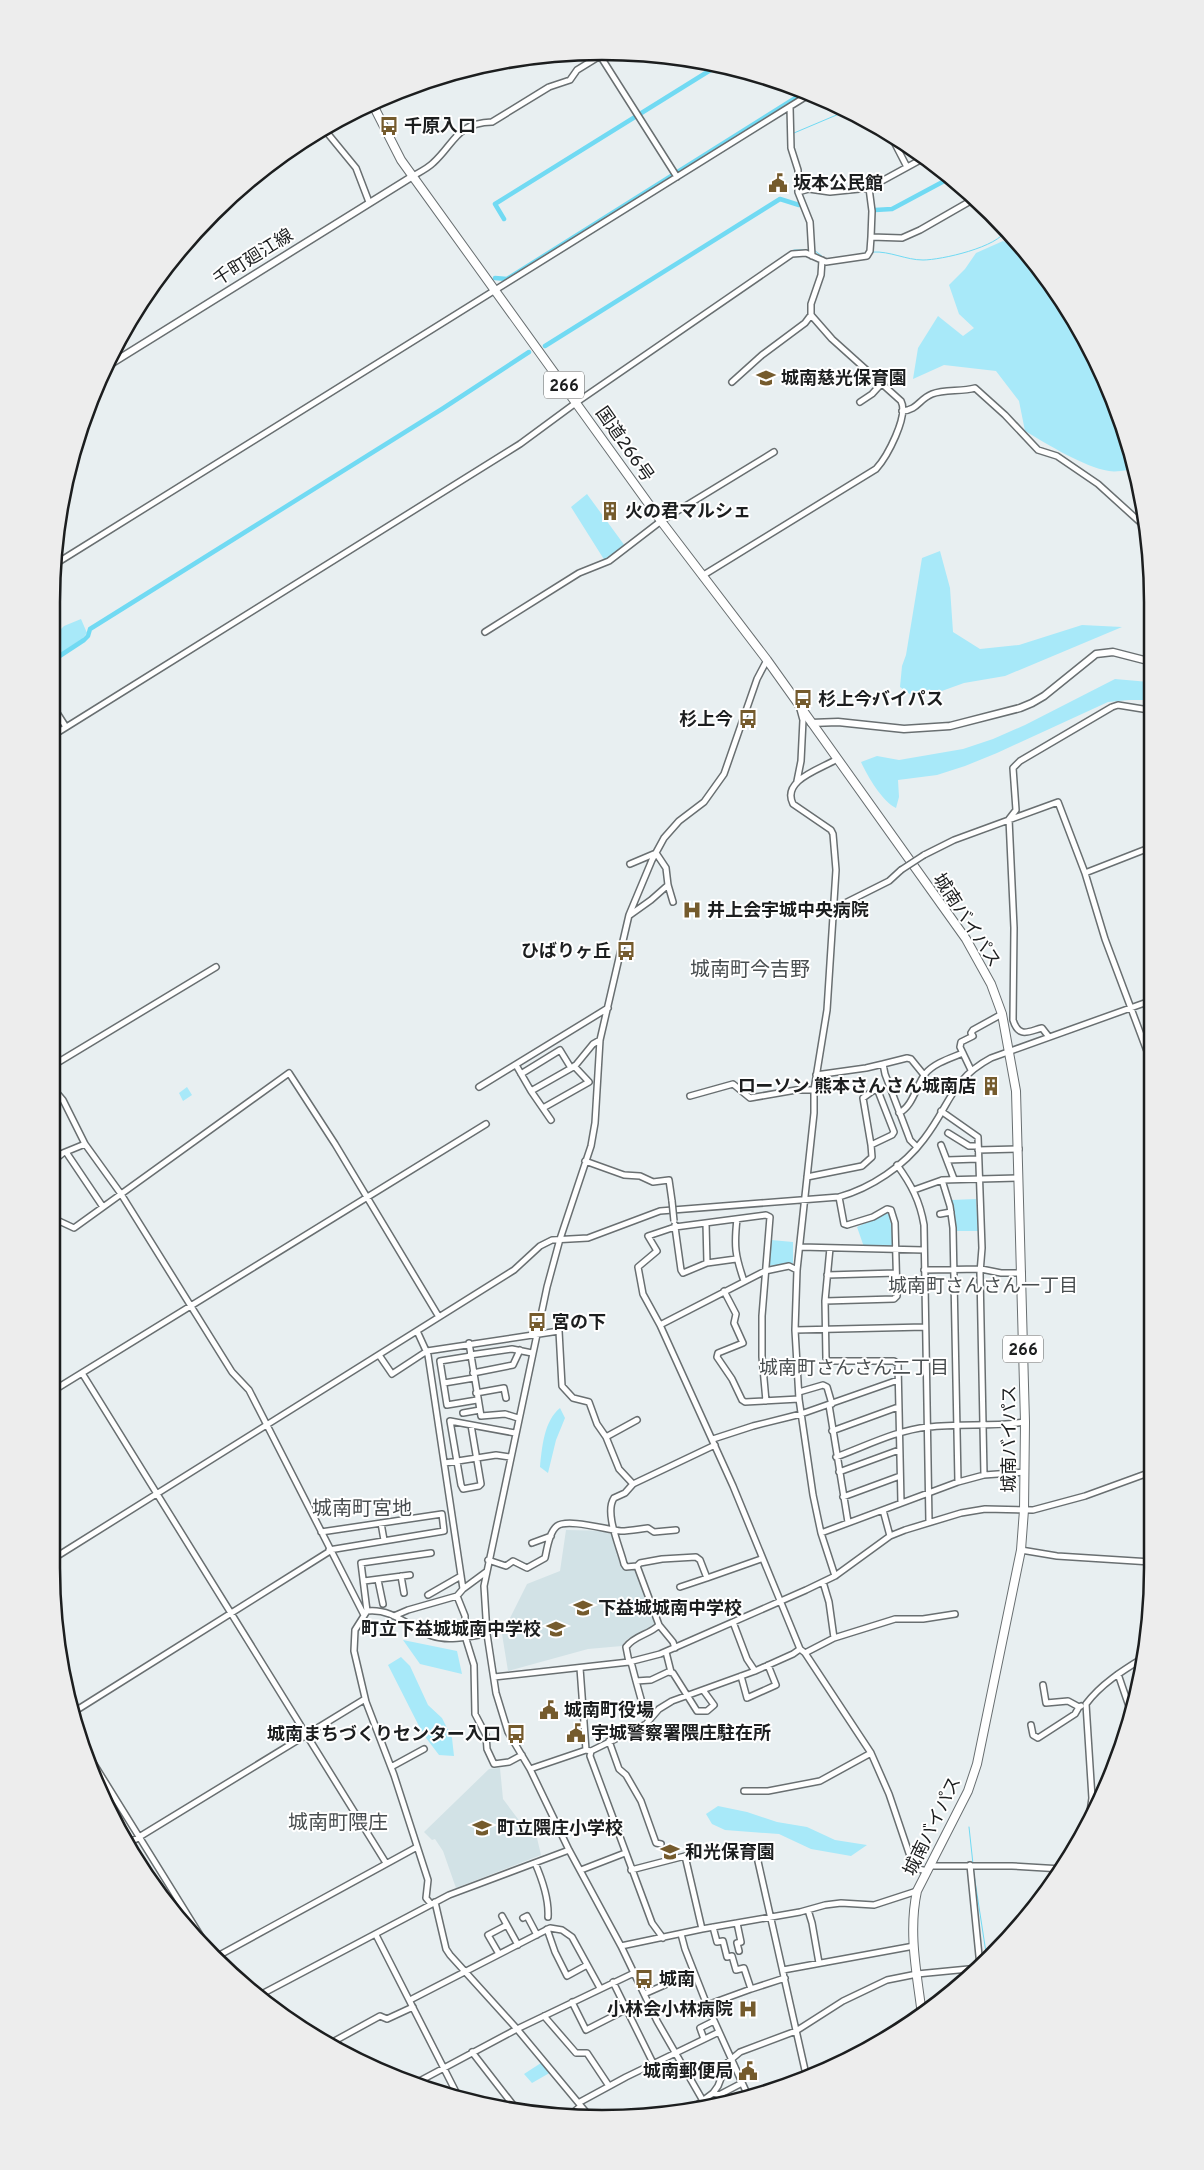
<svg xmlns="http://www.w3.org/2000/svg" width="1204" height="2170" font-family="Overpass,'Noto Sans JP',sans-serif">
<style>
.built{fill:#d2e2e6}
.green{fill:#a8e9f9}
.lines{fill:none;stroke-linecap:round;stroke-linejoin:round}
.stream{stroke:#71daf3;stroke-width:1}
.canal{stroke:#71daf3;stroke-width:4.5}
.minor-casing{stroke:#696f71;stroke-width:8}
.major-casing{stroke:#696f71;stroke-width:9}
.highway-casing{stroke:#696f71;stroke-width:10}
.minor{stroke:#fff;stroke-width:5}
.major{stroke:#fff;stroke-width:6}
.highway{stroke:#fff;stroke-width:8}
.minor-bridge-casing{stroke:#696f71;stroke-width:8;stroke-linecap:butt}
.minor-bridge{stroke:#fff;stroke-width:5}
.labels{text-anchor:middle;stroke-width:4;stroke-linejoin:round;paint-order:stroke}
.shield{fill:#fff;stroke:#606262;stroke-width:1}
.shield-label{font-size:16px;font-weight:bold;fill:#1c1e1f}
.poi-label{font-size:18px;font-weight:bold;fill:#1c1e1f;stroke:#fff;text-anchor:start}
.street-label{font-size:18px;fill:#1c1e1f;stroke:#fff}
.neighbourhood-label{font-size:19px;fill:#494e50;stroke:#fff}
.quarter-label{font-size:20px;fill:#494e50;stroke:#fff}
.rim{fill:none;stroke:#1c1e1f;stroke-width:2.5}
</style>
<rect width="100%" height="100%" fill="#e8eff1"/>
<!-- built -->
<path class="built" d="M566,1530L613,1531L623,1567L635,1569L639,1572L656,1622L654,1625L626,1640L622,1646L588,1649L508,1671L502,1634L527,1584L560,1571Z
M500,1768L503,1799L521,1823L533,1821L541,1855L456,1888L443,1851L435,1839L432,1840L424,1832L489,1769Z"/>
<!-- green -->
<path class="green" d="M1003,241L1022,250L1060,296L1123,425L1132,462L1128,470C1122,471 1114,472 1109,471C1084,467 1047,444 1025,431L1019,401L996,371L944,365L913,379L918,348L938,316L963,336L974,328L959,314L949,285L965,269L976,253Z
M587,494L625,546L605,561L571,507Z
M940,551L950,588L953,632L980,649L1019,645L1082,625L1122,627L1005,676L964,683L939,692L914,697L900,687L902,666L906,655L922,558Z
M81,619L87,633L82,639L59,654L52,645V638L64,626Z
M1115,679L1149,682V700H1129L1108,702L997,753L965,766L937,775L898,780L899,797L896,808C882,801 868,777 861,762L877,756L899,760L963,749L993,739L1025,725Z
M187,1087L192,1095L183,1101L179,1093Z
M976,1199L978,1231H956L951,1200Z
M887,1213L889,1215L892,1229V1246L864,1247L857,1227Z
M771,1240L793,1242V1263L768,1266Z
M560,1408L565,1418L556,1440L548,1473L540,1467C542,1447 544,1421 560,1408Z
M403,1640L457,1651L462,1674L420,1664Z
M401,1657L410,1666L428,1705L442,1718L452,1738L454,1756L439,1755L423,1734L388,1665Z
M718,1806L747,1812L777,1822L807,1827L835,1840L867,1845L851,1856L811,1849L779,1834L725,1830L712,1824L706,1814Z
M544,2061L553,2071L532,2083L524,2074Z"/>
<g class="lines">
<!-- stream -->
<path class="stream" d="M794,133L846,111
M814,250L827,260
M790,252L794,250H811
M873,252C890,251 906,260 923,260C941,260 999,247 1006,230
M856,255L866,253
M584,394L692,320
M969,1827L973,1864
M973,1868L987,1959"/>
<!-- canal -->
<path class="canal" d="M875,210L892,209L948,179
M504,219L495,204L717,66
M495,278L507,279L805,92
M545,346L780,199L799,205
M52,661L84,640L88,636L90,629L442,409L529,352"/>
<!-- minor casing -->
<g class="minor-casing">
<path id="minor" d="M599,54L677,177
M790,107L791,148L798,170V192L810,222L812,256
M324,129L356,168L369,202
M891,136L907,167
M413,176C420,172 428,168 433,163C455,143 456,123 492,122L549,87L570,80L577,70L603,54
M869,188L872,211L871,237
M798,192L809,189L830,192L869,188L922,159
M732,382L762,355L805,323L811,315V304L821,275L822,260
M860,402L872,394L882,383
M902,411C918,410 919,399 932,394C945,389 961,392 975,388L1005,415L1038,450L1057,456L1098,484L1141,523L1147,526
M52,566L810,94
M702,576L876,469C887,457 909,416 901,401L832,339L811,315
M485,632L579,573L609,561L661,521L774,452
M52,705L66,727
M52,736L520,444L577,402L792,254L806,253L826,262L867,256L870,251L871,237L902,238L920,230L974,199
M797,781L801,761L803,720L800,709
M924,855L954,840L1058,802L1085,873L1105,939L1150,1059
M630,864L656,853L666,868L668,885L673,902
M1085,873L1149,848
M833,909L889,881L901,870
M630,915L651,900L668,885
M1049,1037L1042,1028C1029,1031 1019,1039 1013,1020L1014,928L1009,819L1016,810L1013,768L1020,761L1112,707L1118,705L1149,710
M516,1065L531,1091L575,1066L593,1044L600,1040
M52,1066L216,967
M971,1070L960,1047L961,1042L973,1036L971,1033L973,1030L1002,1014
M521,1074L560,1050L571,1068
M816,1075L866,1068L883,1064
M52,1087L63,1100L85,1144L121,1194L232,1372L249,1390L364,1615
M479,1087L608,1008
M531,1091L551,1120
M690,1096L733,1084L750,1098L796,1090H814
M543,1108L589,1082L574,1066
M941,1111L978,1137L982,1248L980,1273L984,1475
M899,1113C913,1106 916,1086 925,1074C934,1063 951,1058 963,1053
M948,1133L969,1146H978
M941,1145L954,1179
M917,1147L910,1140L885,1074L883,1064L907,1058L911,1059L924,1075
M978,1150L1019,1149
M66,1152L103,1207
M947,1160L978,1159
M585,1161L624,1175L640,1176L653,1182L669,1180L672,1201
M52,1162L63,1153L85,1144
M897,1165C911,1184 920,1201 924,1225L929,1522
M807,1177L862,1166L872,1157L871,1145L892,1135L894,1132L878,1091L874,1090L863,1098L871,1145
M942,1180L950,1206L953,1228L958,1482
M914,1190L942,1180L1019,1178
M940,1214L951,1212
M52,1216L59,1221
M737,1219C734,1246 735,1255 744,1281
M706,1223L707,1263
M52,1225L59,1221L74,1228L289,1073L335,1144L439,1317
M675,1225V1227L648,1236L657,1251L638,1267L643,1294L660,1325L765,1271L789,1266L797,1270
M800,1247L924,1250
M830,1248L825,1301L826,1358L828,1361H894L898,1364L901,1503
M736,1259L707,1263L683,1273L681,1270L675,1227L766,1215L770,1217L762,1316V1357L766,1401
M924,1270L981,1269L1001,1273H1022
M827,1275L896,1273
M724,1291L736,1314L734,1323L743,1343L718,1353L717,1357L732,1379L742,1400L745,1402L799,1399
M825,1301L894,1299L897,1296L895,1223L891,1210L887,1209L873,1217L847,1225L844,1224L839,1197
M660,1325L733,1486L800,1649L805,1653L871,1753L889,1794L914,1868L927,1871
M795,1330L925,1327
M417,1331L428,1355L463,1589L486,1572
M469,1343L481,1416L505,1414L518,1418
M379,1355L392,1374L427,1351L559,1331L562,1386L573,1398L589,1402L597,1424L606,1437L619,1469L633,1484
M470,1355L512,1349L532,1353
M471,1356L440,1361L447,1405L477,1400
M82,1373L386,1863
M473,1373L513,1365L520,1350
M444,1383L474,1378
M51,1392L486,1124
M799,1392L823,1385L827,1387L832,1404
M476,1393L504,1388L506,1398
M829,1405L848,1522
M463,1413L480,1410
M471,1425L481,1484L479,1486L463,1489L461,1485L450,1421L515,1433
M832,1431L898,1407
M606,1437L637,1420
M713,1439L753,1426L801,1414L898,1380
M715,1445L633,1484L625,1493L614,1498C604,1513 620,1547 624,1564L626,1567L637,1566L640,1563L662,1559L696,1557L700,1560L707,1578L761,1559
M836,1457C866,1446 897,1430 928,1427C960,1423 993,1427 1025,1422
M445,1463L496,1455L510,1457
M839,1472L899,1450
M843,1497L900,1476
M883,1510L890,1536
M381,1523L384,1540
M321,1532L442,1514L444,1531L329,1550
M821,1533L958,1482L984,1475L1025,1472
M532,1543L551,1536
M1021,1550L1057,1556L1151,1562
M51,1560L514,1270L540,1246L552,1240L588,1238L660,1211L839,1197C871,1188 904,1166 924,1139C950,1106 950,1080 991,1058L1150,1001
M488,1560L506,1566L513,1561L527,1568L545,1558C547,1549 549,1532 557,1526C568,1518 607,1530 621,1531C630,1531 639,1529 648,1528L654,1532L676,1530
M637,1566L659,1625L673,1642L675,1648
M401,1576L404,1593
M835,1576L821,1533L813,1495L799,1399L795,1330L797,1270L814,1113V1090L827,1010L836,870L833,834L831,830L793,804C781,780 821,769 837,759
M378,1580L383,1604
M364,1581L410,1575
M823,1582L829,1602L834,1638
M680,1587L707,1578
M463,1589L457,1596L465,1616V1636L474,1665L475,1714L486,1735L487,1749L494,1764L509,1762L522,1755
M428,1595L461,1576
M367,1611L361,1563L431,1553
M394,1616L408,1610L457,1596
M733,1622L747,1659L755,1671
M666,1652L671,1672
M805,1653L834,1638L895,1619H923L955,1614
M629,1662L626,1647C635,1635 649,1635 659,1625
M631,1662L636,1681L651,1680L668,1672L673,1673L697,1711H707L714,1705L703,1690
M580,1668L586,1750
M1118,1674L1132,1715
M741,1676L747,1698L776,1685L768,1665
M494,1677L629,1662L660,1654L806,1590L835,1576L890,1536L905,1530L961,1513L985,1509L1033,1510L1085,1496L1151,1472
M636,1681L644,1710L650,1719
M1043,1685L1046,1703L1068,1701L1079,1707L1081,1706
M72,1713L330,1551
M1031,1725L1033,1735L1038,1738L1075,1714L1079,1707
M79,1740L210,1951
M609,1741L619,1769L626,1775L641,1801L656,1843L661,1844
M591,1751L590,1756L652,1923L663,1938
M391,1767L424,1749
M530,1769L586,1750L591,1751L646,1724L659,1709L672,1701L755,1671L793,1654L800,1649
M744,1791H768L820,1781L871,1753
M1089,1819L1092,1798L1086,1704C1101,1684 1122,1671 1143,1658
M126,1845L365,1699
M755,1848L807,2079
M535,1863C542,1879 549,1900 548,1917
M970,1865L980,1966
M929,1866H1012L1062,1869
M581,1870L625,1853
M631,1870L685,1856L702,1929
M435,1902L446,1949L450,1955L517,2029L591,2118
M431,1904L426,1898L428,1880L394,1775L366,1702L354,1651L355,1630L367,1611C393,1608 410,1628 432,1636C450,1642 469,1636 487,1634
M808,1910L812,1923L819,1963
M502,1916L518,1945
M523,1918L527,1916L537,1935
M737,1923L741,1942L737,1943L739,1951
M713,1927L717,1942L723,1941L727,1957L732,1956L736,1970L744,1968L751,1989
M547,1929L555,1952L567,1976L587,1965
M681,1934L685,1949L707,2005L749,2098
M376,1935L460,2100
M621,1946L702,1929L800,1912L825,1905L841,1903L874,1905L917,1891
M499,1954L488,1935L507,1925
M216,1957L417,1847
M783,1970L914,1946
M613,1982L654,2065
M644,1994L694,1972
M258,1996L449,1895L569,1850
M410,2000L550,1928L562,1930L572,1937L600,1988
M572,2002L586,2030L627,2009
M707,2005L751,1989L785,1978
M544,2016L576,2053H587L609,2086
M704,2039L700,2028L714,2021
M329,2044L380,2016L387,2019L413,2007
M472,2052L517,2110
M414,2084L517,2029L634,1973
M713,2093L719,2095L742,2083
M580,2102L626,2077L719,2032
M706,2106L657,2021L621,1946L569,1850L530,1769L508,1732L496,1693L487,1634L484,1586L547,1287L560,1239L591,1146L595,1123L600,1040L629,915L652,860L664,838L679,821L704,802L724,774L757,679L767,660
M692,2109L713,2093L718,2086L727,2063L740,2052L796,2031L843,2001L887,1980L917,1974L979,1968
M523,2111L528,2108L534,2112
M566,2118L581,2106"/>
</g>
<!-- major casing -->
<g class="major-casing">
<path id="major" d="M109,365L413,176
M811,723L838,722L904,729L950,726L1020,708L1032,703L1044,696L1096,654L1113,652L1148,661"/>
</g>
<!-- highway casing -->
<g class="highway-casing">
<path id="highway" d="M372,103L401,160L661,521L767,660L966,939L991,984L1002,1014L1016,1091L1025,1422L1024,1510L1021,1550L977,1764L968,1791L917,1891C908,1932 917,1974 922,2015"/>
</g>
<!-- minor -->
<use href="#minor" class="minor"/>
<!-- major -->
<use href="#major" class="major"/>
<!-- highway -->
<use href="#highway" class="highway"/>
<!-- minor-bridge casing -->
<g class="minor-bridge-casing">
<path id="minor-bridge" d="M901,870L924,855
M672,1201L674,1221"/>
</g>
<!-- minor-bridge -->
<use href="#minor-bridge" class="minor-bridge"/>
</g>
<!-- icons -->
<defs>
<g id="bus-bare" transform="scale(1.5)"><path d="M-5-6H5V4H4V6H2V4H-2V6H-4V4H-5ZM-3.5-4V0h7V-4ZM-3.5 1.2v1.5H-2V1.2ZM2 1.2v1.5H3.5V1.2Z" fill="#755b2d" stroke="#fff" stroke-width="2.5" paint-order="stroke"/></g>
<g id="civic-bare" transform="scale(1.5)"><path d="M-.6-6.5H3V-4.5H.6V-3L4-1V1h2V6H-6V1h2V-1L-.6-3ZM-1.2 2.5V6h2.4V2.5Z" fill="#755b2d" stroke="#fff" stroke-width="2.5" paint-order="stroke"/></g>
<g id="school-bare" transform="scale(1.5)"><path d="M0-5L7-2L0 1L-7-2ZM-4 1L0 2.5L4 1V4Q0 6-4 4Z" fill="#755b2d" stroke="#fff" stroke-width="2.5" paint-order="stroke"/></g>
<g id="building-bare" transform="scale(1.5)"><path d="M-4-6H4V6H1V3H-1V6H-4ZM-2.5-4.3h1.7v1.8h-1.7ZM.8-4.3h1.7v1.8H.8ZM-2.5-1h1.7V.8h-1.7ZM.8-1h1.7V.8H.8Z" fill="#755b2d" stroke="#fff" stroke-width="2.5" paint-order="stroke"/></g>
<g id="hospital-bare" transform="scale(1.5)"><path d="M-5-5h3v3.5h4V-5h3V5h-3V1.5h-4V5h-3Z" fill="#755b2d" stroke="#fff" stroke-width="2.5" paint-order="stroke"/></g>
</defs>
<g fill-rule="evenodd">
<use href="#bus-bare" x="389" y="126"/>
<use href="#civic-bare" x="778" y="183"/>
<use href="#school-bare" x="766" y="378"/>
<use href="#building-bare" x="610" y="511"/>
<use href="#bus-bare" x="803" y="699"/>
<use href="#bus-bare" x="748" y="719"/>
<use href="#hospital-bare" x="692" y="910"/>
<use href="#bus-bare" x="626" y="951"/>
<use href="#building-bare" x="991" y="1086"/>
<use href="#bus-bare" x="537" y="1322"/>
<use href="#school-bare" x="583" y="1608"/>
<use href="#school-bare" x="556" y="1629"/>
<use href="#civic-bare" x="549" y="1710"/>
<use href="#civic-bare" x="576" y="1733"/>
<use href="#bus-bare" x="516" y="1734"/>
<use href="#school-bare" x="482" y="1828"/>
<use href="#school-bare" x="670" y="1852"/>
<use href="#bus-bare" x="644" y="1979"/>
<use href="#hospital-bare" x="748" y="2009"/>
<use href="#civic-bare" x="748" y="2071"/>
</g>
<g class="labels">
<!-- shield labels -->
<g class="shield">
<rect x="544" y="371.5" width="40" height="27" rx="4"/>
<rect x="1003" y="1335.5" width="40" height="27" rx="4"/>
</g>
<g class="shield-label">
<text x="564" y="391">266</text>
<text x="1023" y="1355">266</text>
</g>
<!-- poi labels -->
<g class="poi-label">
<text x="404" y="132">千原入口</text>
<text x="793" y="189">坂本公民館</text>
<text x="781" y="384">城南慈光保育園</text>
<text x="625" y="517">火の君マルシェ</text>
<text x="818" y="705">杉上今·バイパス</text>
<text x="733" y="725" text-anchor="end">杉上今</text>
<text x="707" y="916">井上会宇城中央病院</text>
<text x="611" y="957" text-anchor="end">ひばりヶ丘</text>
<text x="976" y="1092" text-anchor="end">ローソン 熊本さんさん城南店</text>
<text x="552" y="1328">宮の下</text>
<text x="598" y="1614">下益城城南中学校</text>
<text x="541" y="1635" text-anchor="end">町立下益城城南中学校</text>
<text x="564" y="1716">城南町役場</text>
<text x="591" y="1739">宇城警察署隈庄駐在所</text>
<text x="501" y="1740" text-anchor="end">城南まちづくりセンター入口</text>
<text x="497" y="1834">町立隈庄小学校</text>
<text x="685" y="1858">和光保育園</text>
<text x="659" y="1985">城南</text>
<text x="733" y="2015" text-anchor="end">小林会小林病院</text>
<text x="733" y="2077" text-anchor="end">城南郵便局</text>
</g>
<!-- street labels -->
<g class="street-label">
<text transform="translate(253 257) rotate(-32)" y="6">千町廻江線</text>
<text transform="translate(625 444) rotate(55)" y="6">国道266号</text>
<text transform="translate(967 920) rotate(57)" y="6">城南バイパス</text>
<text transform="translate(1009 1439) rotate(-90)" y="6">城南バイパス</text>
<text transform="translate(932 1826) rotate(-64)" y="6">城南バイパス</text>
</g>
<!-- neighbourhood labels -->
<g class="neighbourhood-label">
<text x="983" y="1292">城南町さんさん一丁目</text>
<text x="854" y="1374">城南町さんさん二丁目</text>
</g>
<!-- quarter labels -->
<g class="quarter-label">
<text x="750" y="976">城南町今吉野</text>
<text x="362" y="1515">城南町宮地</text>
<text x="338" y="1829">城南町隈庄</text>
</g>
</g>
<!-- crop -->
<path d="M0 0H1204V2170H0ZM602 60H602A542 542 0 0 1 1144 602V1568A542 542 0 0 1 602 2110H602A542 542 0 0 1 60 1568V602A542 542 0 0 1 602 60Z" fill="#ededed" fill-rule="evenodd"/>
<path class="rim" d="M602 60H602A542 542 0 0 1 1144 602V1568A542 542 0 0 1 602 2110H602A542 542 0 0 1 60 1568V602A542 542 0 0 1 602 60Z"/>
</svg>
